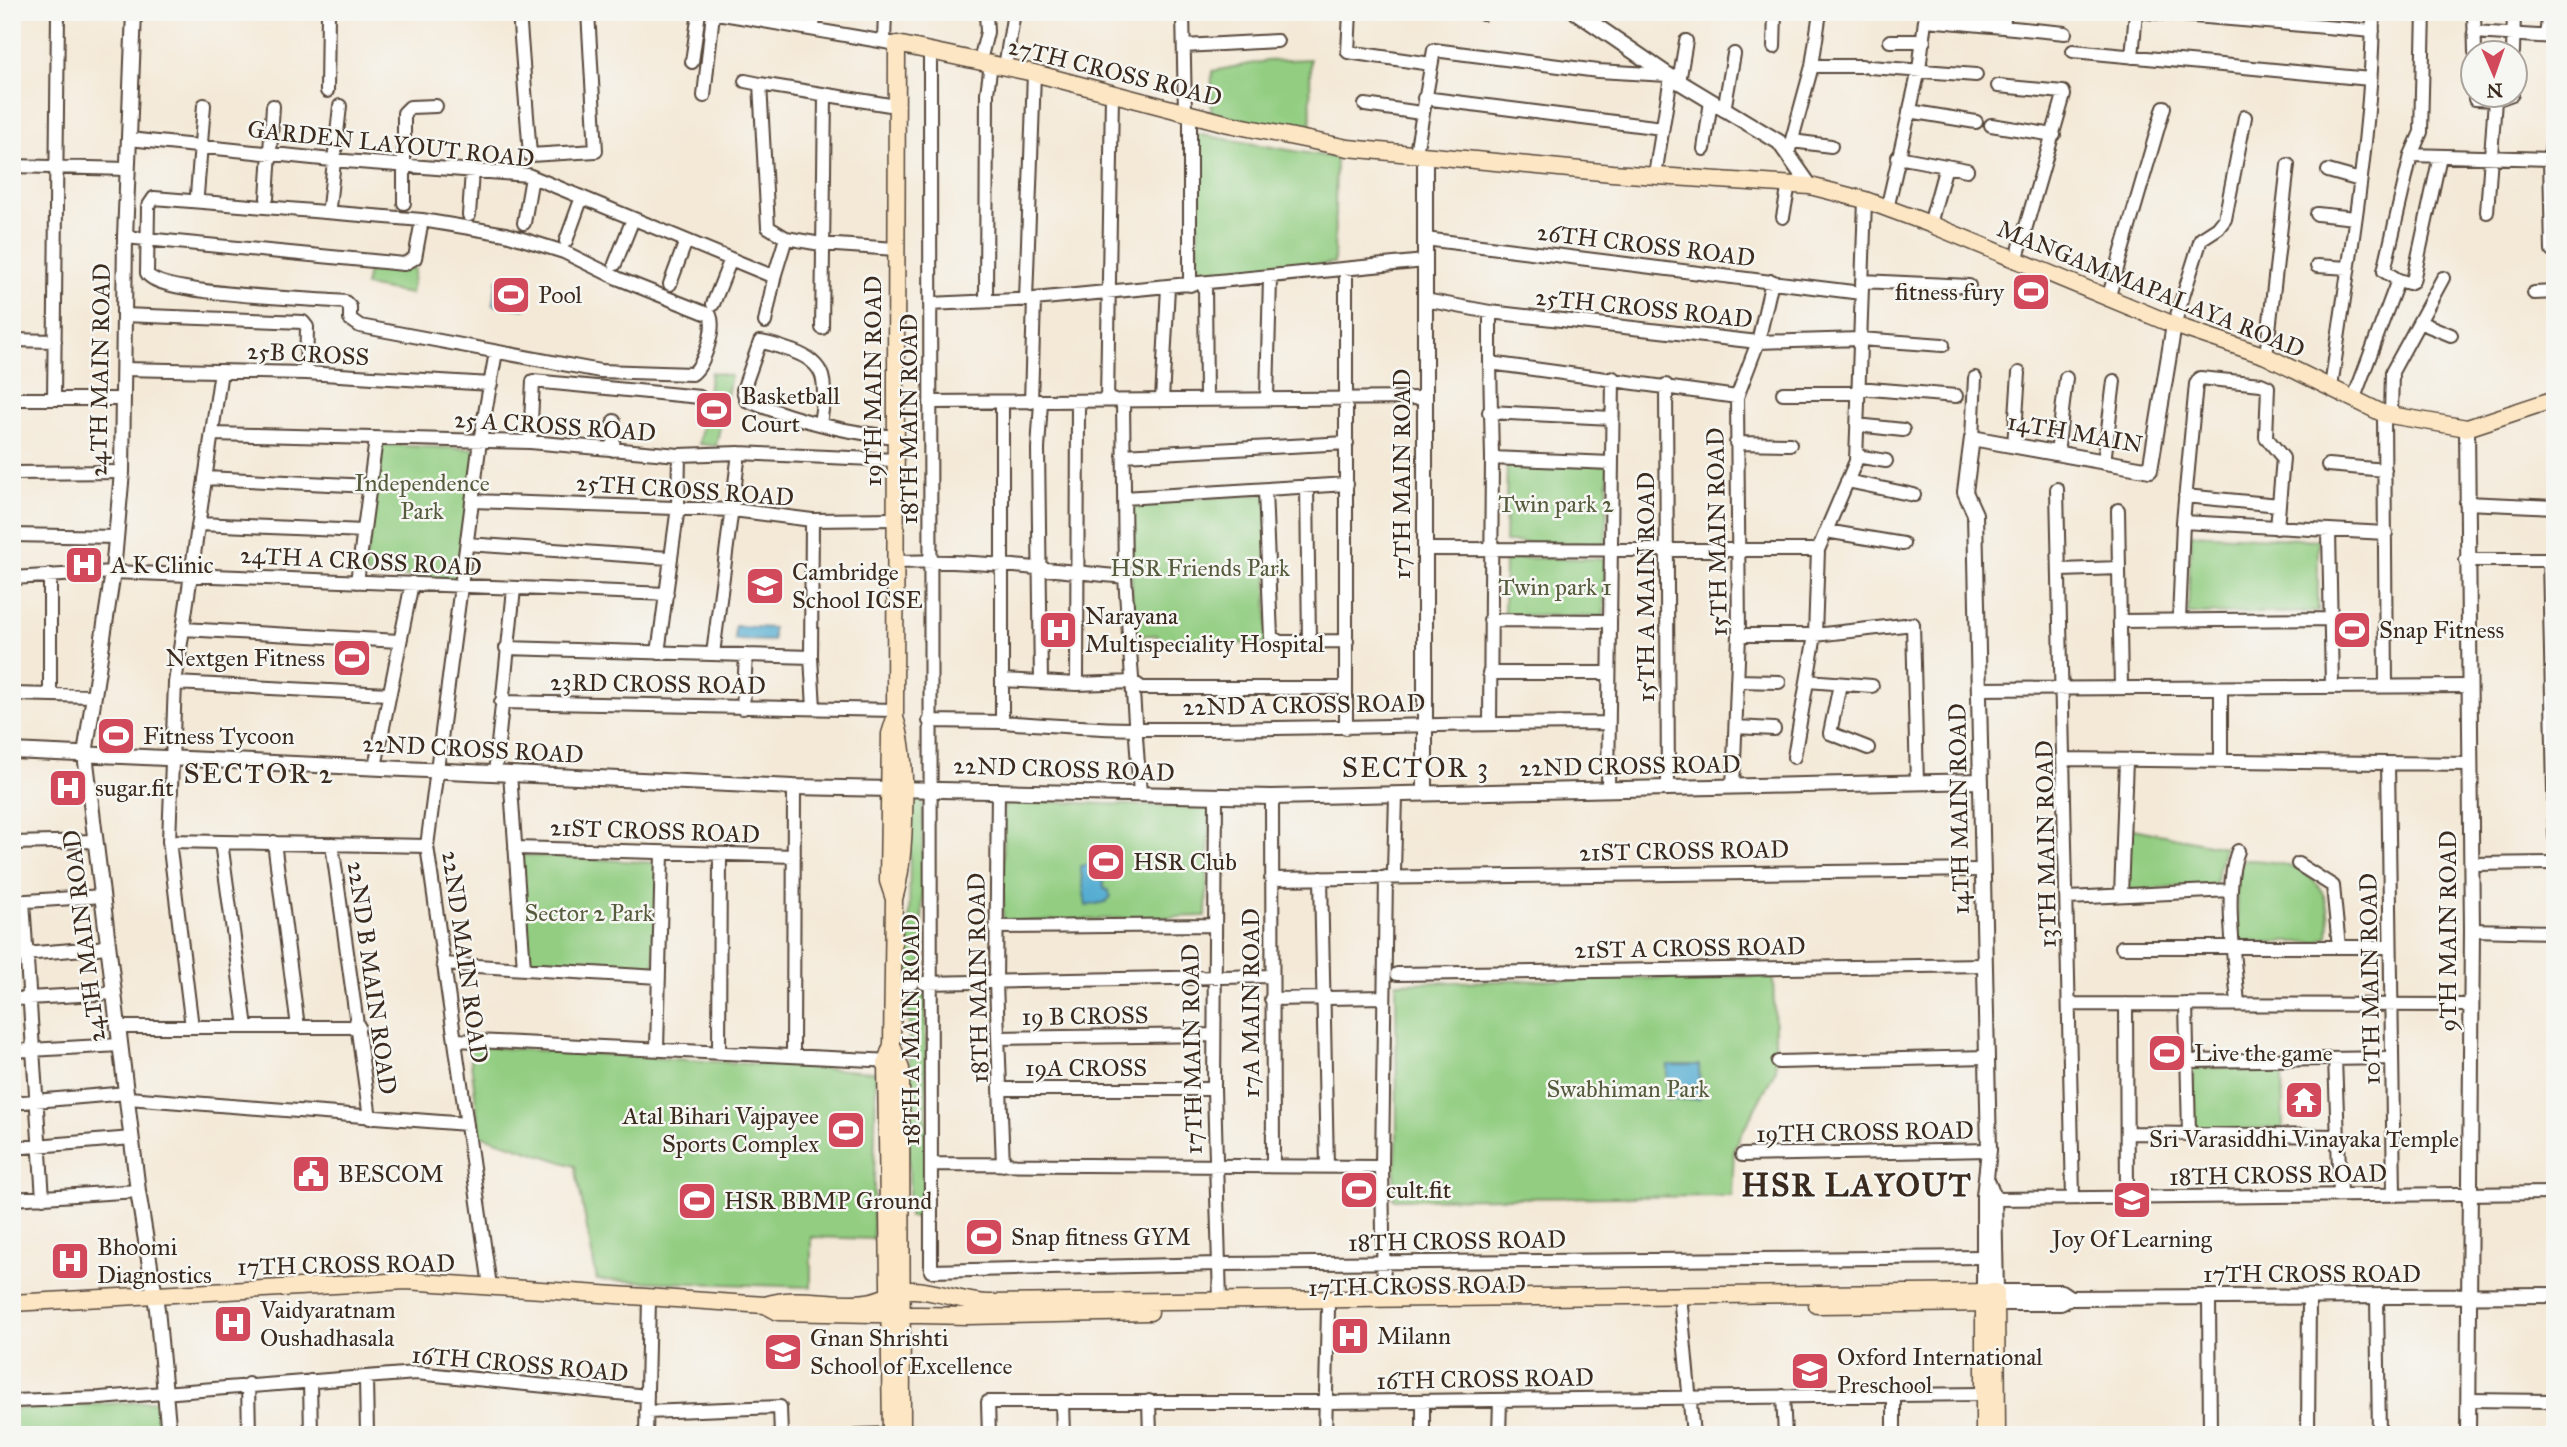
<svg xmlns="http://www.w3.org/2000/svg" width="2567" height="1447" font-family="'IM FELL Great Primer',serif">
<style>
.green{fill:#92cd81;stroke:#667c50;stroke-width:2}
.water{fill:#55add2;stroke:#486c78;stroke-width:2}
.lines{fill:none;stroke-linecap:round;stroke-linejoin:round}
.minor-casing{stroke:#57473a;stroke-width:16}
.tertiary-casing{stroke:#57473a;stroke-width:18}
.secondary-casing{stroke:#57473a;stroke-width:19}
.minor{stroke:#fff;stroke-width:12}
.tertiary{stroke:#fff;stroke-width:14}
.secondary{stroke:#fce6c4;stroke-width:16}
.labels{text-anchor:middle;stroke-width:5;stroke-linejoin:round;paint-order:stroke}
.street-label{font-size:24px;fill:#3b2a1e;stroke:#f6f6f2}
.poi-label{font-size:24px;fill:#3b2a1e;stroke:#f6f6f2;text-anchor:start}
.park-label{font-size:24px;fill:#555b3c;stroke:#f6f6f2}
.quarter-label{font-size:28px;letter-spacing:2px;fill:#3b2a1e;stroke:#f6f6f2}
.district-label{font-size:32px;font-weight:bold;letter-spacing:2px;fill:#3b2a1e;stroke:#f6f6f2}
</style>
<rect width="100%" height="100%" fill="#f6f6f2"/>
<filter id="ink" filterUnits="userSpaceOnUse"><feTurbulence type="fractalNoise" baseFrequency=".0143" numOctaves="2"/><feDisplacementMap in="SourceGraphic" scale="14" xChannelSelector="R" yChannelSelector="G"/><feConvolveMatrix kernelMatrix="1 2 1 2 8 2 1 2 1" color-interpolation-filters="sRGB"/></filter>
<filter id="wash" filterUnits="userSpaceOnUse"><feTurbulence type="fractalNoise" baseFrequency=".00686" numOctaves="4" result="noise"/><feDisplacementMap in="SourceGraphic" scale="28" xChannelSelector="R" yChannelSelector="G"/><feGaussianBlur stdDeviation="1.57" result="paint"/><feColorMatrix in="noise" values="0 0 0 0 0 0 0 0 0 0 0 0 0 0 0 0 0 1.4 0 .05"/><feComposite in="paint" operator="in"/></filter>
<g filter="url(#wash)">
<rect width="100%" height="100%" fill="#f4e9d7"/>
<!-- green -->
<path class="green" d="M1310,59L1311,136L1211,113L1212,71L1266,61Z
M1196,134L1336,158L1334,263L1199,279Z
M370,261L415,269L411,294L365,286Z
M711,372L731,376L716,446L699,444Z
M382,445L476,449L456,579L364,574Z
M1507,464L1608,465L1606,544L1505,542Z
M1269,494L1267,643L1162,645L1157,635L1134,636L1128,502Z
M2191,534L2318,540V612L2188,614Z
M1505,558L1605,559L1604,617L1504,615Z
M910,796H923L922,976H909Z
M1004,800L1210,808L1206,916L1003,922Z
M2128,828L2224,847L2215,885L2126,891Z
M520,855L658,863L654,971L527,962Z
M2245,860C2297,860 2335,878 2328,936L2318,942H2239L2235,866Z
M1773,976L1776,1069L1734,1148L1732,1196L1393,1199L1397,1142L1396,983Z
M909,991H925L928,1216L909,1217Z
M469,1046L876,1072L873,1239L811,1237V1287L597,1280L575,1166L480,1135Z
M2282,1066L2283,1128L2194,1130L2193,1068Z
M158,1401L159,1435H12V1409Z"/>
<!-- water -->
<path class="water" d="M497,280L529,285L525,309L493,305Z
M735,626L773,628V641L735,640Z
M1102,862L1104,889L1108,890L1111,897L1105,902L1086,906L1080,866Z
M1667,1065H1699L1700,1099L1667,1100Z"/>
</g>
<g filter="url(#ink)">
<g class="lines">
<!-- minor casing -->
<g class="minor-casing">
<path id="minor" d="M519,12L530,155L596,151L588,12
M711,12L897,44
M1183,12L1185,112
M1350,12L1348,52L1431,64
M2146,12L2373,31
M2474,12L2475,52
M1483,14L1484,12
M1926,20L2003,27L2005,12
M2003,27L2065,33
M813,29L814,12
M2474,32L2555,37
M2546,36L2549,12
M1890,41H1924
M884,42L885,12
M1184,46L1277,41
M1774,47L1775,12
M930,51L931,1271L1218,1264L1984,1257
M2073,51L2370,79
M2513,52L2514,12
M2132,57L2136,12
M980,61L987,32L986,12
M692,62L699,12
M1812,66H1862
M1005,67L1014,12
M1870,67L1976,75
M745,81L760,84
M1679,82L1686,41
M1998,86L2063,92L2064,95L2016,261
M327,91L328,12
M2475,94V99L2495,100L2487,212
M704,96L713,13
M1424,98L1662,128
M2495,100L2512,94
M1365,105L1421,113
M1724,110L1734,54
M1909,111L1976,122
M1991,125L2054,135
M129,139L332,160L528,175L767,274H775L786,238L821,244L896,249
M1792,141L1831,146
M1704,149L1711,101
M1416,153L1434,50L1598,71L1668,75
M1788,154L1812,66L1820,12
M2411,155L2550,159
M1898,157L1967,170
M12,166L128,169
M2328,171L2360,180
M1655,175L1671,77
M197,195L204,105
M154,198L422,220L506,234L564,252L617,278L710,315C716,328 704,366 692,374L600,371L360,326L350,319V307L345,302C313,298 158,296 147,273L148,207Z
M267,198L273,106
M404,203V113L410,107L436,106
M329,207L340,106
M1887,209L1919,70L1926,12
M2317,214L2355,218
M469,215L472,171
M1783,217L1789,184
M524,223L532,177
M1930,224L1946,166
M125,237L404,264L415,258L422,220
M786,238L768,227L760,84L896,106
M1425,239L1861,293
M566,241L582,197
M2552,251L2550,159L2555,117
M615,264L633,219
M2317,266L2348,268
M2398,280L2409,283L2413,281L2440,156
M1862,281L1969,286
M1205,283L1206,398
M670,284L686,241
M1190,285V113
M2534,293L2555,292
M2108,299L2164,107
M1026,300L1034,73
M1425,300L1490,312L1758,342L1860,339L1943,345
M986,301L987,93L991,64
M713,304L731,259
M930,304L1034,299L1425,261
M123,315L303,322L307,327L306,373
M765,322L775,274
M2419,322L2451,335
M2174,325L2201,239L2218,228L2225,219L2245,117
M822,328L825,96
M12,340L55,341
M2266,356L2288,165
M1490,363V312
M123,369L306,373L491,384
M1666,385L1668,788
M1858,388L1956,396
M2331,388C2348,264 2372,138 2373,12
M1783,393H1858
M1267,398L1270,278
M2354,398L2398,280L2384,271L2411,155L2421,132L2424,12
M12,399H123
M54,399L58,12
M1162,400L1168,287
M1107,401L1112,95
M1123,401L1125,577L1140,794
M930,402L1424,398
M1031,402L1034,299
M1041,402L1038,449L1041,682
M1489,412L1612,418
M2384,414L2386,686
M2391,415L2392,372L2443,278
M820,424C825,388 832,365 792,351C782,348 771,343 760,342L743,390L746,400C793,419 845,433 896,437
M1857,425L1903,430
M212,434L530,442L679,455L739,453L896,460
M1972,438L1975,378
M530,442L533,381L700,397
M1736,443L1790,444
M2014,446L2019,373
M613,450L614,421
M2057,454L2066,378
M1123,455L1347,443
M1856,456L1886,461
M1492,458L1611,463
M2104,462L2114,381
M2328,465L2385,470
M12,473L122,472
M205,478L370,486
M1847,481L1914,495
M1307,486L1309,642
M2057,489L2073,1198
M1265,490L1271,637L1280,642L1347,641
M2185,496L2279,505
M1124,498L1347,484
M472,501L733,510L812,520L896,519
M2466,503L2555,507
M2118,510L2121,688
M812,520L811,657L814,708
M2183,522L2386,533
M199,524L364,531
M1826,531L1903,544
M2329,531L2332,687
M12,535L116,537
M467,544L669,558
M1425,549L1818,550
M2549,559L2555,837
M2466,560H2555
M895,562C972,559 1049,570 1125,577
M2061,570L2119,568
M12,578L113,572L667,594
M357,582L376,439
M1490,620L1609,621
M2120,621L2331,619
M2179,621L2183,522L2196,384L2200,378L2261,384L2268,387L2266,437L2283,458L2277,528
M183,629L399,641
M1739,635H1815L1913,624L1917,783
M506,648L811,657
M658,653L678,507L679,455
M713,654L739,453
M1489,673H1608
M1002,680L1077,684L1133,682L1142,688H1346
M1737,681L1779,682
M1808,681L1872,686
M175,683L388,694
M1077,684L1078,401
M1840,684L1830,733L1868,748
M2221,688V761
M1979,689L2469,686
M12,694L93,696
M50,695V575
M501,702L895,710
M743,708L746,655
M929,721L1002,722V402
M1002,722C1048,725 1094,729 1140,729C1296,730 1451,723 1607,723
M1490,723L1492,458L1490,363L1737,397
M1736,727L1774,729
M1346,728V269
M1794,757L1815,635L1818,550L1856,461L1865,200
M2065,759L2470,764
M2388,763L2394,1195
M375,767L412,583
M495,773L514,589
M510,774L524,968
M1733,787L1739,635L1737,397L1758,342L1772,281
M1608,789L1613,378
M998,790L996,983L1003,1165
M1216,796L1214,1089L1220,1301
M1272,797L1273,1166
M169,841L427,846
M221,842L246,1027
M274,842L298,1027
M12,843L96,841
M332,844L370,1118
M515,848L794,856
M2298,864L2333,886L2339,947
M2472,864L2555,863
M1394,871L1396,796
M1321,878L1327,1167
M1271,879L1983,870
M2121,895L2126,760
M2068,898L2231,890
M23,901L43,1198
M12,902L103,896
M996,927L1214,925
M2472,930L2555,932
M2122,947H2390
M12,955L108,947
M443,964L659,977
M1397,974L1985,965
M892,983H912
M924,983L1271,976
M12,999L113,993
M1271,999L1384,997
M2070,1004L2471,1005
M2126,1004L2127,1197
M2186,1004L2189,1134
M2238,1004C2235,963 2223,889 2238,851
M117,1027H359
M192,1027L169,841L175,683L221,371
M998,1038L1214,1035
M456,1040L892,1061
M657,1049L662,853
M12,1051L120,1045
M719,1052L720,854
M793,1054L794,787
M2335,1059L2340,1195
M2187,1061L2392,1058
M1778,1062L1987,1057
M1001,1089H1214
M128,1098L467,1124
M12,1103L127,1093
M2127,1133L2338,1136
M12,1148L132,1138
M1742,1155L1989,1150
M933,1164L1382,1167
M12,1199L138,1191
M1994,1199L2555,1193
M490,1286L427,846L480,441L496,352
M2377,1297L2379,1435
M2209,1298L2210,1435
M1384,1299L1382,1167L1386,877
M1681,1306L1693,1435
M366,1377L367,1435
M310,1381L311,1435
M248,1384L249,1435
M1894,1395V1435
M1783,1396L1785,1435
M2468,1400L2555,1401
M12,1401L100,1398L416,1373L647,1396
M1062,1401L1063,1435
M1149,1401L1150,1435
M646,1412L780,1407L781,1435
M646,1435L649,1299
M858,1435L891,1434
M989,1435L988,1402H1327L1983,1394
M1325,1435L1328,1309
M1423,1435V1401
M1499,1435L1500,1400
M2308,1435L2309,1297"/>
</g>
<!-- tertiary casing -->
<g class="tertiary-casing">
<path id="tertiary" d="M134,12L125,237L122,472L113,572L85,754L138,1191L157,1309L169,1435
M1576,12L1668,75L1779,142L1810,186
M2467,428L2472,930L2468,1435
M12,751L794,787L1272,797L1981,781
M1425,793V155
M1988,1182L1994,1197L1996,1292H2061L2070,1298
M1984,1291V1196L1989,1150L1975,514L1965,492L1972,438L2150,470L2174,325
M1996,1303H2061L2070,1298L2555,1295"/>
</g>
<!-- secondary casing -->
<g class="secondary-casing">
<path id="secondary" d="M895,718C909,756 906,860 894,899L892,1045L901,1069L902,1435
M894,899L888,881L890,734L895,718L897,44L1034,73L1229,124L1348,148L1612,173L1810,186L1865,200L1930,224L2174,325L2266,356L2384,414L2467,428L2555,399
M12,1303L406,1281L765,1305C798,1294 833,1307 867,1302C883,1300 897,1289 914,1290C939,1291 962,1302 988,1303L1996,1292L1997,1435
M765,1305L778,1312L968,1316L1150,1312
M1817,1305L1996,1303
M891,1435L886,1061L892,1045
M1984,1435V1294"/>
</g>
<!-- minor -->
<use href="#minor" class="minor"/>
<!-- tertiary -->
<use href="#tertiary" class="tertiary"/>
<!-- secondary -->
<use href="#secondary" class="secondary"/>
</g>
</g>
<!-- icons -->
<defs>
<g id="stadium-square" transform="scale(2.0125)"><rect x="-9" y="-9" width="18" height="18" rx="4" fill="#d1495b" stroke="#f6f6f2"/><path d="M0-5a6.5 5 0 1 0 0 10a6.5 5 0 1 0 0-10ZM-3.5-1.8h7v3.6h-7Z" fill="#fff"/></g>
<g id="hospital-square" transform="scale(2.0125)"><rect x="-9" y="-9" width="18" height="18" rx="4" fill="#d1495b" stroke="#f6f6f2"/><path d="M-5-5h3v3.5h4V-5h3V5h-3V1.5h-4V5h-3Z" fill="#fff"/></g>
<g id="school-square" transform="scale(2.0125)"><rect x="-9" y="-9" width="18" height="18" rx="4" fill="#d1495b" stroke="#f6f6f2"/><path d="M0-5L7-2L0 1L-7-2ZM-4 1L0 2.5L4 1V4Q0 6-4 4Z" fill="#fff"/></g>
<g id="temple-square" transform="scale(2.0125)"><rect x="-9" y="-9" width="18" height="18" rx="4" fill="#d1495b" stroke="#f6f6f2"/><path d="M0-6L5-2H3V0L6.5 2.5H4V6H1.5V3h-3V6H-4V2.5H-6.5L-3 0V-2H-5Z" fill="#fff"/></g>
<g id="civic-square" transform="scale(2.0125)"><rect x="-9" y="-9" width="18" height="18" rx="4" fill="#d1495b" stroke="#f6f6f2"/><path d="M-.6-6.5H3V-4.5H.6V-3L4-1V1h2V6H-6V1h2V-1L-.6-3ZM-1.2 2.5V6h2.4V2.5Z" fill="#fff"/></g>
</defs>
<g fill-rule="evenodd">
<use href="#stadium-square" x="2031" y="292"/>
<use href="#stadium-square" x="511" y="295"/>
<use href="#stadium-square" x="714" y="410"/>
<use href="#hospital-square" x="84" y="565"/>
<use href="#school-square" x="765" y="586"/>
<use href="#hospital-square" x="1058" y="630"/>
<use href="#stadium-square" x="2352" y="630"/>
<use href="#stadium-square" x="352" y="658"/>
<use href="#stadium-square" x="116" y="736"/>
<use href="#hospital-square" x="68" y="788"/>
<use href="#stadium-square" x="1106" y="862"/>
<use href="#stadium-square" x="2167" y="1053"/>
<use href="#temple-square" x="2304" y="1100"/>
<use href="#stadium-square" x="846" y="1130"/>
<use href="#civic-square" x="311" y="1174"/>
<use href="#stadium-square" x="1359" y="1190"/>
<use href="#school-square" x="2132" y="1200"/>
<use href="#stadium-square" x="697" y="1201"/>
<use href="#stadium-square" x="984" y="1237"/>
<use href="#hospital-square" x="70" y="1261"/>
<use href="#hospital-square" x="233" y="1324"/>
<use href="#hospital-square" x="1350" y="1336"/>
<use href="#school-square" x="783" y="1352"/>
<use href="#school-square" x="1810" y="1371"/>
</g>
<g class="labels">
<!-- street labels -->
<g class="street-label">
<text transform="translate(1115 72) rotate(14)" y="8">27TH CROSS ROAD</text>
<text transform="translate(391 144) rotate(6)" y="8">GARDEN LAYOUT ROAD</text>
<text transform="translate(1646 245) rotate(7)" y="8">26TH CROSS ROAD</text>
<text transform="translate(2151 289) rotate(22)" y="8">MANGAMMAPALAYA ROAD</text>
<text transform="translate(1644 308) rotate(6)" y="8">25TH CROSS ROAD</text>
<text transform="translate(308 354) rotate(3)" y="8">25B CROSS</text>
<text transform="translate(100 370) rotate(-89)" y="8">24TH MAIN ROAD</text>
<text transform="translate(873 381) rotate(-90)" y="8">19TH MAIN ROAD</text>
<text transform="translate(909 419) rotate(-90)" y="8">18TH MAIN ROAD</text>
<text transform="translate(555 426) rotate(4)" y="8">25 A CROSS ROAD</text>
<text transform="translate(2075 433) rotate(10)" y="8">14TH MAIN</text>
<text transform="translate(1402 474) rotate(-90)" y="8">17TH MAIN ROAD</text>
<text transform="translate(685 490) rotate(4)" y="8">25TH CROSS ROAD</text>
<text transform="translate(1717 532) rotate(-91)" y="8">15TH MAIN ROAD</text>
<text transform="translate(361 561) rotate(3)" y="8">24TH A CROSS ROAD</text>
<text transform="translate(1646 587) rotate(-90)" y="8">15TH A MAIN ROAD</text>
<text transform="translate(658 684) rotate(1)" y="8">23RD CROSS ROAD</text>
<text transform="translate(1304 705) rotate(-1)" y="8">22ND A CROSS ROAD</text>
<text transform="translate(473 749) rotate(3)" y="8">22ND CROSS ROAD</text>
<text transform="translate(1630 766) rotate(-1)" y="8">22ND CROSS ROAD</text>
<text transform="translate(1064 769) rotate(2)" y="8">22ND CROSS ROAD</text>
<text transform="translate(1959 809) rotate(-91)" y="8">14TH MAIN ROAD</text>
<text transform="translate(655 831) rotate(2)" y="8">21ST CROSS ROAD</text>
<text transform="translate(2046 844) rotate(-91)" y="8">13TH MAIN ROAD</text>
<text transform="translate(1684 851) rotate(-1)" y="8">21ST CROSS ROAD</text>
<text transform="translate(2448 931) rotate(-90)" y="8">9TH MAIN ROAD</text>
<text transform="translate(84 936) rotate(-97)" y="8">24TH MAIN ROAD</text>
<text transform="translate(1690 948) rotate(-1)" y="8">21ST A CROSS ROAD</text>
<text transform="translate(465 957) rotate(82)" y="8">22ND MAIN ROAD</text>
<text transform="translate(372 978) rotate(82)" y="8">22ND B MAIN ROAD</text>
<text transform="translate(978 978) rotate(-91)" y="8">18TH MAIN ROAD</text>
<text transform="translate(2370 979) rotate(-91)" y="8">10TH MAIN ROAD</text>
<text transform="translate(1251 1003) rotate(-90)" y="8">17A MAIN ROAD</text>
<text transform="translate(1085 1016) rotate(-1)" y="8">19 B CROSS</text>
<text transform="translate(911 1030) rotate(-90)" y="8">18TH A MAIN ROAD</text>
<text transform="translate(1192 1049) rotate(-91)" y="8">17TH MAIN ROAD</text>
<text x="1086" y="1076">19A CROSS</text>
<text transform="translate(1865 1132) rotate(-1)" y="8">19TH CROSS ROAD</text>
<text transform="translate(2278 1175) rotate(-1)" y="8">18TH CROSS ROAD</text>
<text transform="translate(1457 1241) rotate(-1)" y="8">18TH CROSS ROAD</text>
<text transform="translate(346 1265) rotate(-1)" y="8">17TH CROSS ROAD</text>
<text x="2312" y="1282">17TH CROSS ROAD</text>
<text transform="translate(1417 1286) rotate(-1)" y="8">17TH CROSS ROAD</text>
<text transform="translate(520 1364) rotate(5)" y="8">16TH CROSS ROAD</text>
<text transform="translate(1485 1379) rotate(-1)" y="8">16TH CROSS ROAD</text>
</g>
<!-- poi labels -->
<g class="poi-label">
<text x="2004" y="300" text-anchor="end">fitness fury</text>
<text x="538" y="303">Pool</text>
<text x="741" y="404">Basketball<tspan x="741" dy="28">Court</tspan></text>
<text x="111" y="573">A K Clinic</text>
<text x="792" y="580">Cambridge<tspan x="792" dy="28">School ICSE</tspan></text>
<text x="1085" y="624">Narayana<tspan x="1085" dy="28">Multispeciality Hospital</tspan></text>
<text x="2379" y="638">Snap Fitness</text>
<text x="325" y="666" text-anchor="end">Nextgen Fitness</text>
<text x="143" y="744">Fitness Tycoon</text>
<text x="95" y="796">sugar.fit</text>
<text x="1133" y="870">HSR Club</text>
<text x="2194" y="1061">Live the game</text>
<text x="819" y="1124" text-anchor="end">Atal Bihari Vajpayee<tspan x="819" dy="28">Sports Complex</tspan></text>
<text x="2304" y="1147" text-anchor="middle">Sri Varasiddhi Vinayaka Temple</text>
<text x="338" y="1182">BESCOM</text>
<text x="1386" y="1198">cult.fit</text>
<text x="724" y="1209">HSR BBMP Ground</text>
<text x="1011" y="1245">Snap fitness GYM</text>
<text x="2132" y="1247" text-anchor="middle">Joy Of Learning</text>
<text x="97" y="1255">Bhoomi<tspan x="97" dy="28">Diagnostics</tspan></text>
<text x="260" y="1318">Vaidyaratnam<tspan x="260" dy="28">Oushadhasala</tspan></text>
<text x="1377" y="1344">Milann</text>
<text x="810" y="1346">Gnan Shrishti<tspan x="810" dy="28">School of Excellence</tspan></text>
<text x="1837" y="1365">Oxford International<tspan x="1837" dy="28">Preschool</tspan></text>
</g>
<!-- park labels -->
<g class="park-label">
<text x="422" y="491">Independence<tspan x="422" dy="28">Park</tspan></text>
<text x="1556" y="512">Twin park 2</text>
<text x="1200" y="576">HSR Friends Park</text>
<text x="1555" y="595">Twin park 1</text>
<text x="589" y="921">Sector 2 Park</text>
<text x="1628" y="1097">Swabhiman Park</text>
</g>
<!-- quarter labels -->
<g class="quarter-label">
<text x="1416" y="777">SECTOR 3</text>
<text x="259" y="783">SECTOR 2</text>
</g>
<!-- district labels -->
<g class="district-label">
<text x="1857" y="1196">HSR LAYOUT</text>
</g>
</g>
<!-- margin -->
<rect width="2567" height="1447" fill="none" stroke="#f6f6f2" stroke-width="42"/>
<!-- north arrow -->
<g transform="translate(2494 74) rotate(178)"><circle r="33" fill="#f6f6f2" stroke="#aba49d" stroke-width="2"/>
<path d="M0-5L12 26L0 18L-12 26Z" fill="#d1495b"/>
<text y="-10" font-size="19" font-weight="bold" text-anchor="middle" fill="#3b2a1e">N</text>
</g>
</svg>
